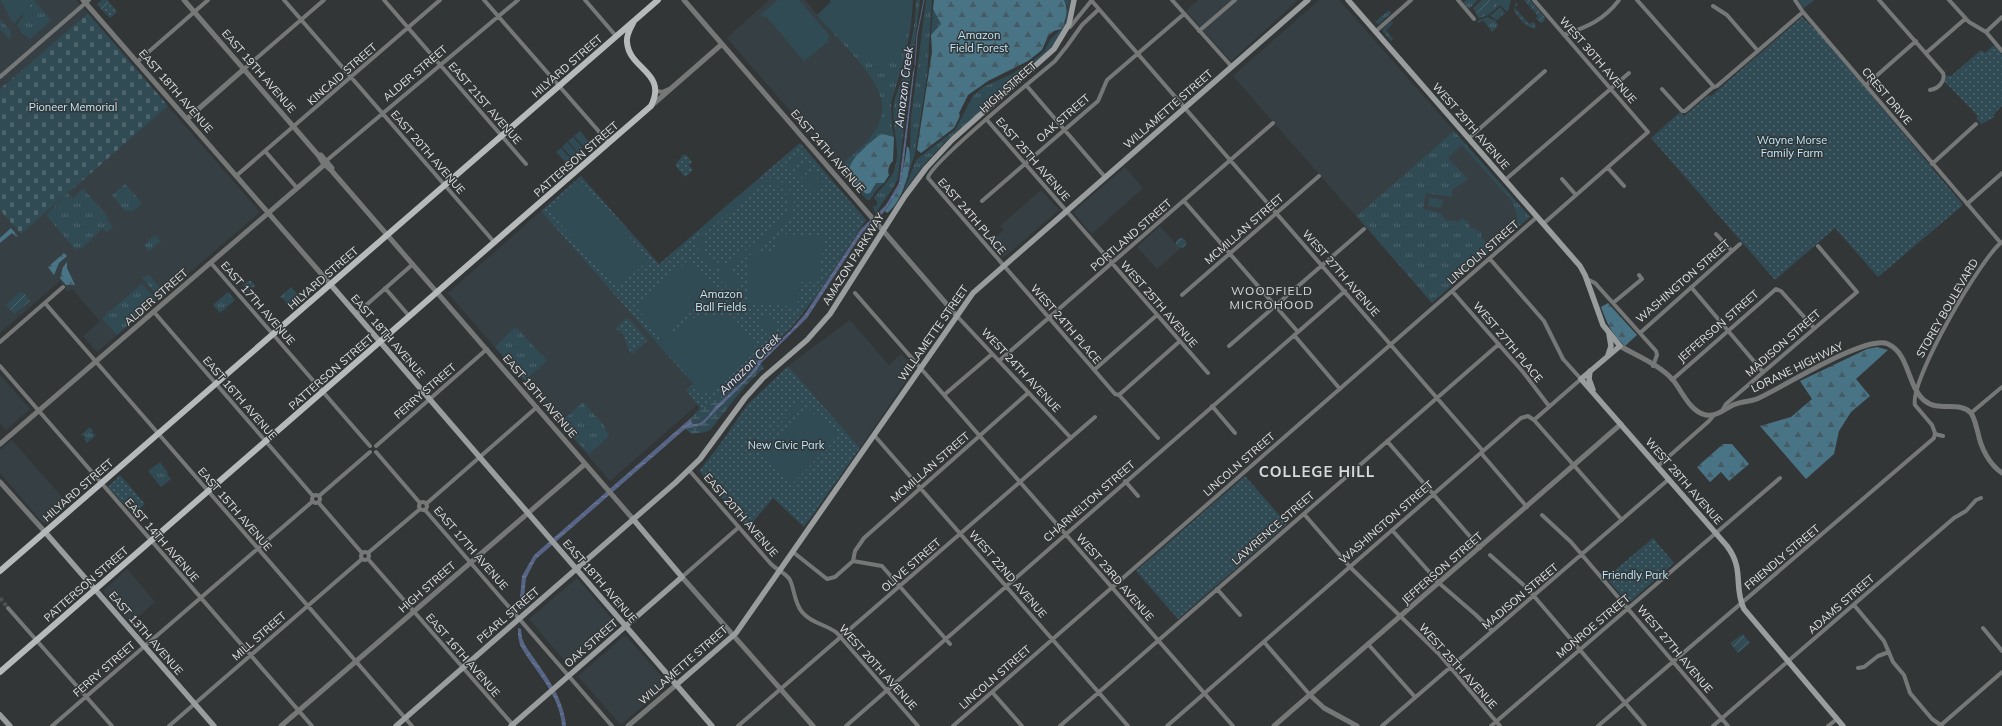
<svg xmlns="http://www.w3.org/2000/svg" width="2002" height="726" font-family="Mulish,sans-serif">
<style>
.built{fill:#364044}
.grass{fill:url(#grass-tufts)}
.forest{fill:url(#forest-firs)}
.wetland{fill:url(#wetland-marsh)}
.cemetery{fill:url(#cemetery-stones)}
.park{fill:url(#park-dots)}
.garden{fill:url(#garden-furrows)}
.pitch{fill:#314b55;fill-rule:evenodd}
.water{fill:url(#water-waves)}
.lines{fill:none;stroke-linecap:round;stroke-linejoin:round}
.stream{stroke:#566485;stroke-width:1}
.minor-tunnel{stroke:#4d5051;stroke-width:4;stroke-dasharray:4 2;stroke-linecap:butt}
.minor{stroke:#767878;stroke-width:4}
.tertiary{stroke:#767878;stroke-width:5}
.secondary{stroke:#9a9d9e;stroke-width:5.5}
.primary{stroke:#b6baba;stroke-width:6}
.labels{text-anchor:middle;stroke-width:3;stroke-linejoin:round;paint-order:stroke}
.park-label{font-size:11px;fill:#bfeafd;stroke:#333637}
.street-label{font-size:11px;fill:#e1e3e4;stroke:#333637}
.water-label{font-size:12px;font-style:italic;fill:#d8e3fb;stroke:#333637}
.neighbourhood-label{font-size:12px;letter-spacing:1px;fill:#d7dbdd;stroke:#333637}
.district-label{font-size:15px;font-weight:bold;letter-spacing:1px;fill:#d7dbdd;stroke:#333637}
</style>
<defs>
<pattern id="grass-tufts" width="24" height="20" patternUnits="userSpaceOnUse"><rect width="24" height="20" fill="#314b55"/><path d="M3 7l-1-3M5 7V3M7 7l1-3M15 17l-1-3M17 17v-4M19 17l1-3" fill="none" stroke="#4f656d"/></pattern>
<pattern id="forest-firs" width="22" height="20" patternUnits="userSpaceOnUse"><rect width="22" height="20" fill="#497486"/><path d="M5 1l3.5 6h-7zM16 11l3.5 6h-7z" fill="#465c65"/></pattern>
<pattern id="wetland-marsh" width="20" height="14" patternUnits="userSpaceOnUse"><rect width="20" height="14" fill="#314b55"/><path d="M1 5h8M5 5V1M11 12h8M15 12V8" fill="none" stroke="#4f656d"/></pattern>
<pattern id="cemetery-stones" width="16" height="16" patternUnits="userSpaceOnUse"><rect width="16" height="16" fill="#314b55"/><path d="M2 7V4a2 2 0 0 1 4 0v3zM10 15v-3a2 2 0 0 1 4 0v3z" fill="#4f656d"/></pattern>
<pattern id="park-dots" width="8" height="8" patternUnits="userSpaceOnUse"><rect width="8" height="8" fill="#314b55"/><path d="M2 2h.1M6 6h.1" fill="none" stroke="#4f656d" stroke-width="1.8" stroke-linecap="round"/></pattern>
<pattern id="garden-furrows" width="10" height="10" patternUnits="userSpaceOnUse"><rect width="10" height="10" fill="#314b55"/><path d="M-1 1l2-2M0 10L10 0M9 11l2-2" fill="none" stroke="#4f656d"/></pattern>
<pattern id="water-waves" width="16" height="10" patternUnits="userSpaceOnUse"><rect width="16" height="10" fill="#566485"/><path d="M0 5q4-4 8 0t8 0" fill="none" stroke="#6e7a96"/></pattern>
</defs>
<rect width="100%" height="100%" fill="#333637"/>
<!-- built -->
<path class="built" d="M0,0H76L88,13L0,89Z
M769,0H805L871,77L879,90L882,111L879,124L872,136L846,163L844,173L727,38Z
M1198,0H1298L1231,61L1186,11Z
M1319,0H1339L1530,217L1432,303L1233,76Z
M168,106L260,212L97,352L83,336L100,321L72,289L68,292L60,281L0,333V210L21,234Z
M1125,167L1143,188L1092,234L1073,212Z
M1041,190L1059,210L1003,258L989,243L1004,230L1000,226Z
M541,211L693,384L686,390L698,404L610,481L448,293Z
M1160,226L1180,249L1157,269L1137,247Z
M850,320L889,365L901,354L914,369L860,448L788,366Z
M0,375L30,409L6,430L0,423Z
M12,440L68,504L46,523H43L0,473V450Z
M127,569L155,602L131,623L103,591Z
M577,578L617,625L570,667L529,619Z
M624,636L627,637L668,684L622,724H620L578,676Z"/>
<!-- grass -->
<path class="grass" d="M34,0L51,20L30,39L22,33L17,25L23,17V14Z
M830,0H913L911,24L906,53L891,103L892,127L894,137L883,134L878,136L867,194L870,193L876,183H884L877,189L870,200H867L844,173L846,166L845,161C854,153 865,145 872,135C896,103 872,78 852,54C840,41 829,28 817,15L831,2Z
M916,0H920L898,177C894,191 882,200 876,214L873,207L877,205V201L874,198C881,187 891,180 895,168C901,146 891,126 894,104C895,95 900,87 902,78C909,53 916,27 916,0Z
M926,0H932L927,76L915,153L906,183L910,154L911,118Z
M1064,0H1070L1066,23L1054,45L1036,63L945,142L921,168L903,193L916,160L955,130L973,96L983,87L1012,74L1039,56L1045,50L1050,40L1061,29L1068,7Z
M1467,0H1477V1L1469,9L1463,2Z
M1492,0H1511L1508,11H1506L1500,5L1488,15L1477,19L1495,4Z
M1500,7L1505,13L1497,20L1490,16Z
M933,9L941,24L931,35Z
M1389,10L1391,13L1379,24L1375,22Z
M1487,17L1496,21L1498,26L1492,32L1483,20L1479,23L1477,21Z
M0,19L11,31L10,40L0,29Z
M1392,21L1393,23L1386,30L1393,39L1391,41L1382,30Z
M1454,131L1530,217L1518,227C1518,214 1514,199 1503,191L1462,145L1449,156V159L1468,179L1452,190V197L1426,193L1423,209L1441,213L1445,220L1459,222L1460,219L1467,220L1470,227L1481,232V237L1492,249L1432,303L1357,216Z
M125,184L142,203L133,211H125L112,195Z
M83,189L106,214L108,221L113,227L107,232L103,228L82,248L75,249L46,215L68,193L73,198Z
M155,235L161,241L149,251L144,245Z
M149,275L165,293L159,298L142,277Z
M142,284L156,300L117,335L102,318Z
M291,287L303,300L291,310L285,302L286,301L280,297Z
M228,292L235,300L220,313L213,305Z
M514,328H517L547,361L525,380L495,347Z
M583,402L606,428L605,430L609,434L608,437L589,454L560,423Z
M90,427L93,431L92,433L96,435L87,443L84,439L86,437L81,435Z
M160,462L168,473L167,474L171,479L161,487L148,471Z"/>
<!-- forest -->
<path class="forest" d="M934,0H1064C1069,10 1066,19 1061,29L1054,31L1048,36L1042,50L1028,61L988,81L968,95L959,113L960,116L954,128L921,153L917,150L932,52L931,35L941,24L933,9Z
M883,134L894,137L893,161C889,164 887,171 889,175L884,183H876L870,193L867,194C830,173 858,154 878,136Z
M907,146L909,148C913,166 903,202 887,213L885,211C899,192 904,170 907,146Z
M11,228L18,236L16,237L12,233L0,243V238Z
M64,253L67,256L59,263L54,275L48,267Z
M67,262V268L75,285H66L60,278L63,267Z
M1608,303L1637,335L1625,346C1612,334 1607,324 1601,307Z
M1877,347L1888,350L1856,379L1870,396L1851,412L1839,431L1834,454L1806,479L1760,426L1791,417L1812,399L1800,381L1867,349Z
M1723,444H1732L1749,464L1729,481L1721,472L1710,482L1697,467Z"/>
<!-- wetland -->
<path class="wetland" d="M756,357L758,360L757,367L742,381L733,393L721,402L704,421L692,424L691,418L705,403Z
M761,363L764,368L746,385L711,429L706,432L692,434L685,429C710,424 725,401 742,384C749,377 756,372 761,363Z"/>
<!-- cemetery -->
<path class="cemetery" d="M1798,0H1814L1804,8Z
M88,13L168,106L21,234L0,210V89Z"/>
<!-- park -->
<path class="park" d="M111,4L117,12L110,18L103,11Z
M1802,17L1822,36L1963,205L1878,277L1835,228L1775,280L1651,138L1680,112L1684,116L1709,95L1711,96Z
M1994,45L2002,54V106L1993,115L1995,117L1981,124L1976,118L1978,116L1945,82L1946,76H1951L1981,50L1985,53Z
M800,143L866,220L817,295L791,328L701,409L686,390L693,384L541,211L581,176L659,264Z
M683,155H686L692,162L689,165L693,170L685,177L675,165Z
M248,281H251L255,286L248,292L242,285Z
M625,319H629L648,340L632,354C625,347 627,337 621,332C619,330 617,330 616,328Z
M788,366L860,448L804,527L773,498L748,528L699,471L718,447L748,404Z
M120,475L145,504L133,514L108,487Z
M1245,476L1287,524L1178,619L1136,571Z
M1653,538L1674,563L1630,602H1627L1606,578Z"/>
<!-- garden -->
<path class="garden" d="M102,0H107L111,4L103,11L97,4Z
M1482,0H1492L1496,4L1479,18L1473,8Z
M1524,0H1530L1545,17L1544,22L1541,23L1536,18L1538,16Z
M1516,3L1518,5L1515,8L1529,24L1534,22L1536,28C1526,29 1520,18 1514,11Z
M1176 243a5 5 0 1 1 10 0a5 5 0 1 1-10 0Z
M20,292L24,293L30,301L14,314L6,305Z
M1743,634L1750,643L1738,653L1730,643Z"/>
<!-- pitch -->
<path class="pitch" d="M0,0H34L14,24Z
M778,0H799L829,35L828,42L804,61L766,16L764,18L761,14Z
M843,0H910L904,49L896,62L861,60L825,17Z
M580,131L589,142L584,147L574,136Z
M573,137L583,148L578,153L568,141Z
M567,142L577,153L572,158L562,147Z
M561,148L571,159L566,163L556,152Z
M799,154L803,159L792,169L787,163Z
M805,162L810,167L799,176L794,171Z
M812,170L817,175L805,184L801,179Z
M819,177L823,183L812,192L808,187Z
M764,178C790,176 804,204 786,223L722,278L718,274L723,269C714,269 707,266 702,258C696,251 695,240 700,232C706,221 753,182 764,178ZM765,184C784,182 795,201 785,216L733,261C713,270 694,249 707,231L756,189Z
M582,182L649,260L617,288L549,211Z
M1429,197L1443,200L1441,208L1428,206Z
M782,234L821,236L824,239L818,282H800L797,307L749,303L747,300L748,258L755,253H775L777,238Z
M690,259L716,289L661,337L635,306Z
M730,272L740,283L731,291L721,281Z
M768,313L779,326L768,335L757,323Z
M731,315L754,341L755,351L708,393L702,394L659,342L671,331H678L693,318Z
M801,402L804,403L757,453L755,451Z
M807,407L839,436L792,484L762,455Z"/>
<!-- water -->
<path class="water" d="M915,65L901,186L885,211L863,232L807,318L761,363L757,370L702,425L685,429L536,559L526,578L523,609H519L522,576L534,555L691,418L692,424C697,424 701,423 704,420C709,416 712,410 716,406C726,396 756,373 758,360L791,330L805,314L861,229L886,205L899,183L913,72Z
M518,628L521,629L522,638L525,645C541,670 564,695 566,726H562C560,694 535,672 520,645L518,636Z"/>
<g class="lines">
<!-- stream -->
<path class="stream" d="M915,65L917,35L924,0"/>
<!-- minor-tunnel -->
<path class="minor-tunnel" d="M0,598L8,608"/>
<!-- minor -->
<path class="minor" d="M284,0L495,243
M384,0L526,164
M484,0L609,143
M585,0L616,36
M1091,0L1483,451
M1172,0L1232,67
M1458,0L1474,19
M1534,0L1648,132L1543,224
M1637,0L1714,87
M1795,0L1803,12L2000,242
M1879,0L1943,73C1946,81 1938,89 1930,90
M1949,0L1969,22L1986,32L2002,51
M1713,6L1727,15L1758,51
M1099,9L1082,25L1067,46L1055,61C1037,76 930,164 928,178L1115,394L1119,395L1180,341
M1070,27L1092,0
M1199,31L1235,0
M1375,32L1411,0
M1986,32L2002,17
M1564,35C1587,27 1604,20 1619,0
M1926,53L1965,19
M137,62L208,0
M244,69L324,0
M0,77L89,0
M1026,85L1105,177
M1866,85L1916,41
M1662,89L1682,111H1685L1712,88L1717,86L1803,12
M657,91L662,92L669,89
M987,120L1208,373
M1469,138L1545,71
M265,151L297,188
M326,161L518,0
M1932,164L1976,124
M1608,168L1624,186
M236,176L440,0
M1562,179L1576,195
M1505,180L1629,73
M982,201L1098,101L1107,80L1184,14
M1184,201L1298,332
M1967,204L2002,173
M1716,234L1732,251
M211,263L370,446
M1587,279L1595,283L1656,351L1657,355L1653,366
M1691,287L1763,372
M385,288L410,317
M1452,291L1523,372L1549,406
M855,293L1233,726
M1182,295L1319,176
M45,303L412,726
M1613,303L1642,279L1639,275
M154,312L313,496
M356,314L413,264
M956,315L1071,438
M1640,333L1740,244
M1294,335L1340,389
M0,342L63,287
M1229,346L1364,229
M999,361L1273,123
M0,366L312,726
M1094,370L1157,315
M1672,380L1776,289L1781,291L1814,328
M944,395L992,354
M1119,395L1158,438
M1212,406L1235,433
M1722,411L1726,404L1857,292L1818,246
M1971,413L2002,387
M1534,420L1622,520
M1935,434L1943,436
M874,435L1128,726
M1387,441L1480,548
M376,446L487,349
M376,452L420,503
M1481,453L1527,507
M1658,466L1709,421L1714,415
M689,470L771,564C777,570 786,573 790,580C795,591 794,602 802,612C812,624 826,624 837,633L918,726
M1125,481L1138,496
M312 499a4 4 0 1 1 8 0a4 4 0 1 1-8 0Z
M319,496L370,452
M419 506a4 4 0 1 1 8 0a4 4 0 1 1-8 0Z
M318,502L362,553
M426,504L537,407
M425,510L612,726
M1304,514L1350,567L1439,654L1500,726
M1542,515L1571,542L1728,726
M1392,530L1439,583L1476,615L1492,631
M361 556a4 4 0 1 1 8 0a4 4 0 1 1-8 0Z
M793,552L827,579L835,577L853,561L882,566L950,644
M368,553L420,509
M1490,555L1527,588L1645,726
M368,559L514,726
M853,561L855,551L864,538L1028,393
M682,577L739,527
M1217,589L1240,615
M1854,605L1884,641L1893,662L1904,675L1910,693L1932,719L1942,726
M8,608L112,726
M1983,628L2002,651
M1264,642L1310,695
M1368,644L1415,697
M1858,668L1864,667L1878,656L1889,652
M992,692L1022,726
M1941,725L2002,672
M52,726L313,501
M169,726L362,559
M738,726L1095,417
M846,726L1345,291
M953,726L1537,217
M1060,726L1499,344
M1167,726L1521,418L1528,416L1534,420L1581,379L1563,359L1544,321L1490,259
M1382,726L1669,479
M1491,726L1780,478
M1598,726L1934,438L1935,433L1932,425L1915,405C1909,381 1982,256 2002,242
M1713,726L1954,518L1966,511L1976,500L1981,498
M1828,726L1837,719"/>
<!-- tertiary -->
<path class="tertiary" d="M83,0L331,285
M184,0L318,155L323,163L331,170L633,519
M684,0L956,315
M651,106L722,44
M187,119L244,69
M318,155H321L332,168L331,170
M1620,346C1637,356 1660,365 1673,380C1682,391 1690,412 1706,415C1716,417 1725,409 1733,405C1742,401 1751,402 1759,398C1783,387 1867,334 1888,344C1910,354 1907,387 1925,401C1938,412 1960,401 1971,413C1975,419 1976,426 1978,433C1981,448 1989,464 2002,473
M0,444L324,165
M0,482L45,532
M682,577L813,726
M1310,695L1324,708L1357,726
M281,726L585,464
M628,726L676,685
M1274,726L1621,424"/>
<!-- secondary -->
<path class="secondary" d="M1348,0L1580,266L1585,275L1603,325L1620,346L1581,379L1727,546C1745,570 1733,586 1744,609L1843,726
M331,285L712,726
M1608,355L1611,346L1609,334
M1590,371L1589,379L1593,390
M45,532L214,726
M676,685L736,633L973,293L1308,0
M0,715L10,726
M396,726L675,483L700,459L745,398L763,378L807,340L830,314L905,196L926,168L952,140L1054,49L1069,24L1074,0
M511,726L682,577L633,519"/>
<!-- primary -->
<path class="primary" d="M0,571L658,0
M0,672L651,106C668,72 629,70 627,42C626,34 631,28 634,21"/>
</g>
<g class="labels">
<!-- park labels -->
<g class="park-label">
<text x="979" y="39">Amazon<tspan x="979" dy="13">Field Forest</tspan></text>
<text x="73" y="111">Pioneer Memorial</text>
<text x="1792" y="144">Wayne Morse<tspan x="1792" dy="13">Family Farm</tspan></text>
<text x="721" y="298">Amazon<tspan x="721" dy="13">Ball Fields</tspan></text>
<text x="786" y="449">New Civic Park</text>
<text x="1635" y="579">Friendly Park</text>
</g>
<!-- street labels -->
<g class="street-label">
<text transform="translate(1598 60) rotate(49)" y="4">WEST 30TH AVENUE</text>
<text transform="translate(567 66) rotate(-41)" y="4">HILYARD STREET</text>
<text transform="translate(259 71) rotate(49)" y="4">EAST 19TH AVENUE</text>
<text transform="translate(415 73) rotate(-40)" y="4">ALDER STREET</text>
<text transform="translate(342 74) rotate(-41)" y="4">KINCAID STREET</text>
<text transform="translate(1008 87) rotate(-41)" y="4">HIGH STREET</text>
<text transform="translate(176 91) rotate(49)" y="4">EAST 18TH AVENUE</text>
<text transform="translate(1887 96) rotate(50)" y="4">CREST DRIVE</text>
<text transform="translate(485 103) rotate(49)" y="4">EAST 21ST AVENUE</text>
<text transform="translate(1168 109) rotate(-41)" y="4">WILLAMETTE STREET</text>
<text transform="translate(1063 118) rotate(-41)" y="4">OAK STREET</text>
<text transform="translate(1471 126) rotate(49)" y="4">WEST 29TH AVENUE</text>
<text transform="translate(828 151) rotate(49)" y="4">EAST 24TH AVENUE</text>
<text transform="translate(428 152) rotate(49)" y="4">EAST 20TH AVENUE</text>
<text transform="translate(576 159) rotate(-41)" y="4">PATTERSON STREET</text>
<text transform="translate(1033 159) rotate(49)" y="4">EAST 25TH AVENUE</text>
<text transform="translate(972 216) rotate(49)" y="4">EAST 24TH PLACE</text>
<text transform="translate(1244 229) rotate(-41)" y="4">MCMILLAN STREET</text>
<text transform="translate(1131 235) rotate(-41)" y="4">PORTLAND STREET</text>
<text transform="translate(1483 252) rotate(-41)" y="4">LINCOLN STREET</text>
<text transform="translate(853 259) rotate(-58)" y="4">AMAZON PARKWAY</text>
<text transform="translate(1341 273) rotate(49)" y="4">WEST 27TH AVENUE</text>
<text transform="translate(323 278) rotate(-41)" y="4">HILYARD STREET</text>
<text transform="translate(1683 281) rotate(-41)" y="4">WASHINGTON STREET</text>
<text transform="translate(156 297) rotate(-41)" y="4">ALDER STREET</text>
<text transform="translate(258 303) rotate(49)" y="4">EAST 17TH AVENUE</text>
<text transform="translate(1159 304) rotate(49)" y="4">WEST 25TH AVENUE</text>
<text transform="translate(1947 308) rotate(-60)" y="4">STOREY BOULEVARD</text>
<text transform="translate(1066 324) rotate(49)" y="4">WEST 24TH PLACE</text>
<text transform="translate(1718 326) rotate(-41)" y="4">JEFFERSON STREET</text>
<text transform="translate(933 333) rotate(-55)" y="4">WILLAMETTE STREET</text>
<text transform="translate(388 336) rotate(49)" y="4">EAST 18TH AVENUE</text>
<text transform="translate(1508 342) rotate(50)" y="4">WEST 27TH PLACE</text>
<text transform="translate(1783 343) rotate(-41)" y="4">MADISON STREET</text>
<text transform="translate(1797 367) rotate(-26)" y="4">LORANE HIGHWAY</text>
<text transform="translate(1021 370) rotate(47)" y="4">WEST 24TH AVENUE</text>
<text transform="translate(331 372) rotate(-41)" y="4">PATTERSON STREET</text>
<text transform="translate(425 391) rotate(-41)" y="4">FERRY STREET</text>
<text transform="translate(540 396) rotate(49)" y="4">EAST 19TH AVENUE</text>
<text transform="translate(240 398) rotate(49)" y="4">EAST 16TH AVENUE</text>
<text transform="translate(1239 464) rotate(-41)" y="4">LINCOLN STREET</text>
<text transform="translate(930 467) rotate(-41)" y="4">MCMILLAN STREET</text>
<text transform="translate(1684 481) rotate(49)" y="4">WEST 28TH AVENUE</text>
<text transform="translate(78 490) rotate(-41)" y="4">HILYARD STREET</text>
<text transform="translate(1089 501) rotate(-41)" y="4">CHARNELTON STREET</text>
<text transform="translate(235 509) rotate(49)" y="4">EAST 15TH AVENUE</text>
<text transform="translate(741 515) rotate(49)" y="4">EAST 20TH AVENUE</text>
<text transform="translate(1386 522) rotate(-41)" y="4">WASHINGTON STREET</text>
<text transform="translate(1273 528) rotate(-41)" y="4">LAWRENCE STREET</text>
<text transform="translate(162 540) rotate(49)" y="4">EAST 14TH AVENUE</text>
<text transform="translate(471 548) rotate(49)" y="4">EAST 17TH AVENUE</text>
<text transform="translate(1782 557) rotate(-40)" y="4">FRIENDLY STREET</text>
<text transform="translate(911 565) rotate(-41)" y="4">OLIVE STREET</text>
<text transform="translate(1442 568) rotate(-41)" y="4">JEFFERSON STREET</text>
<text transform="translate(1008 574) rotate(49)" y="4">WEST 22ND AVENUE</text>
<text transform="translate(1115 577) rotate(49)" y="4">WEST 23RD AVENUE</text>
<text transform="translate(600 581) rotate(49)" y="4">EAST 18TH AVENUE</text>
<text transform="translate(86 584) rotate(-41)" y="4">PATTERSON STREET</text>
<text transform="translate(427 587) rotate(-41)" y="4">HIGH STREET</text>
<text transform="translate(1520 596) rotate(-40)" y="4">MADISON STREET</text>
<text transform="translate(1841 604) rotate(-41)" y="4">ADAMS STREET</text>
<text transform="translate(508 615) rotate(-41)" y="4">PEARL STREET</text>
<text transform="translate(1593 626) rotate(-40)" y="4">MONROE STREET</text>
<text transform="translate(146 633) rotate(49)" y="4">EAST 13TH AVENUE</text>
<text transform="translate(259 636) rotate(-41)" y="4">MILL STREET</text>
<text transform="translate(591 643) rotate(-41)" y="4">OAK STREET</text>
<text transform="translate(1675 649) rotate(50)" y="4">WEST 27TH AVENUE</text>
<text transform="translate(463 655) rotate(49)" y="4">EAST 16TH AVENUE</text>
<text transform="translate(683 665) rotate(-41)" y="4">WILLAMETTE STREET</text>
<text transform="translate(1458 666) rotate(48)" y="4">WEST 25TH AVENUE</text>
<text transform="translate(878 667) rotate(48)" y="4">WEST 20TH AVENUE</text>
<text transform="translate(104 669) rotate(-41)" y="4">FERRY STREET</text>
<text transform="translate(995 677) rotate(-41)" y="4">LINCOLN STREET</text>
</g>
<!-- water labels -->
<g class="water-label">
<text transform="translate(904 87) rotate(-83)" y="4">Amazon Creek</text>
<text transform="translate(750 364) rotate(-45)" y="4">Amazon Creek</text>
</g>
<!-- neighbourhood labels -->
<g class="neighbourhood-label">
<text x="1272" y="295">WOODFIELD<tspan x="1272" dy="14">MICROHOOD</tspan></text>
</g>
<!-- district labels -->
<g class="district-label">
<text x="1317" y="477">COLLEGE HILL</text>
</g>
</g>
</svg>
